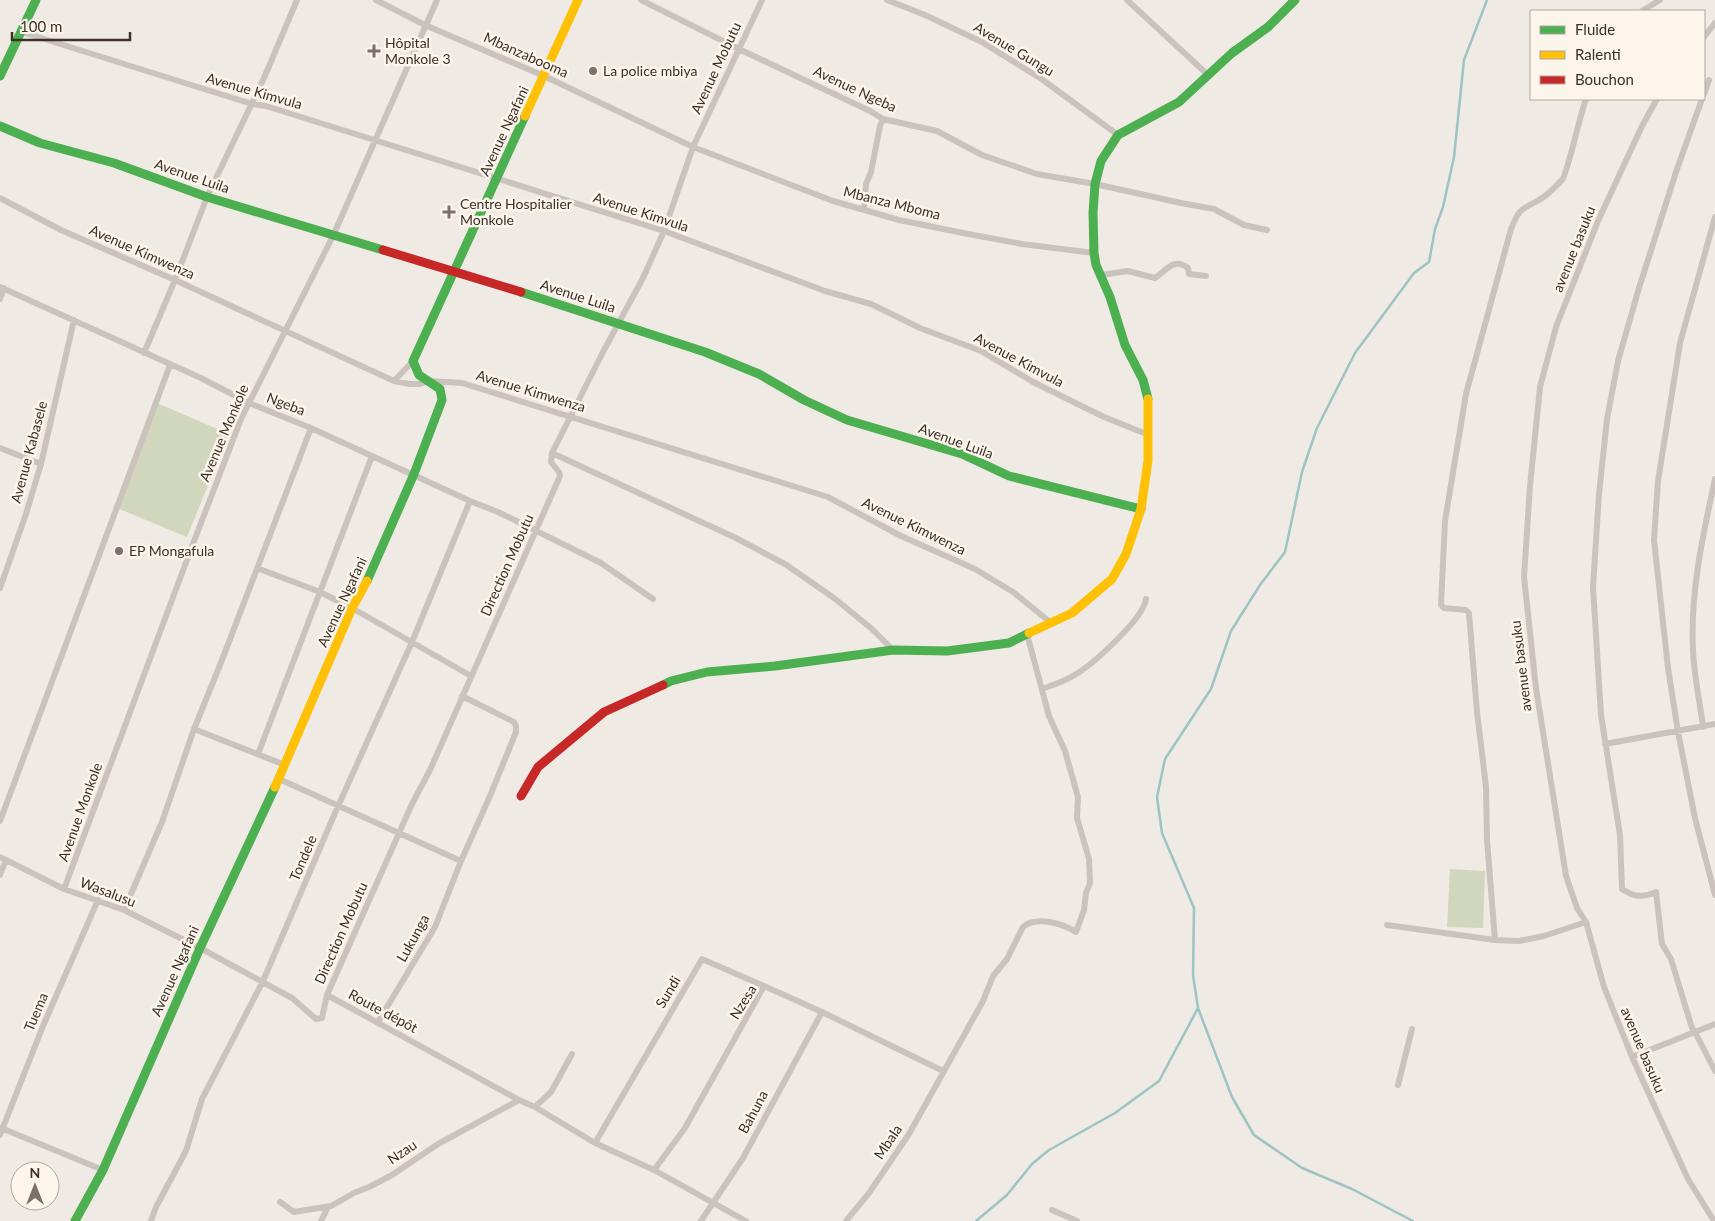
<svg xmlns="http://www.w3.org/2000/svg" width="1715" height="1221" font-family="Lato,sans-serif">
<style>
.green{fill:#d1d7bd}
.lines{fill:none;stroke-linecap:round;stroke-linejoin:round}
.stream{stroke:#9dc4c4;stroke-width:2.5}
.street{stroke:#cac3bd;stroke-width:6}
.fast{stroke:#4caf50;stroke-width:9}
.slow{stroke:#ffc107;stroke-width:9}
.jam{stroke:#c62828;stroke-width:9}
.poi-dot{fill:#7b716a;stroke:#fcf5ec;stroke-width:2}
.labels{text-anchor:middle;stroke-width:5;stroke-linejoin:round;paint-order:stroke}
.poi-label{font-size:14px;fill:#3c3029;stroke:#fcf5ec;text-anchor:start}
.street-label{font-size:14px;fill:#3c3029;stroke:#fcf5ec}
</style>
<rect width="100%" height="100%" fill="#f0eae4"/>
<!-- green -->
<path class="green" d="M157,403L229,434L187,537L117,508Z
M1450,869L1485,871L1483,928L1447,927Z"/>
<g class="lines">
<!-- stream -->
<path class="stream" d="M1198,1008L1232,1097L1254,1135L1302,1168L1352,1189L1413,1221
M976,1221L1007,1195L1032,1164L1049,1150L1115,1113L1159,1081L1198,1008L1193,975L1194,908L1162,833L1157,797L1165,759L1211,689L1231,631L1260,585L1285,552L1302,472L1317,428L1355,353L1414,273L1429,262L1435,229L1443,207L1454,157L1464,60L1487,0"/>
<!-- street -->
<path class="street" d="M376,0L425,25L544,76L693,147L833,201L899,220L963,233L1022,244L1094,253
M641,0L739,49L870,111L883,119L937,131L982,155L1037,174L1095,184L1181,203L1214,209L1244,225L1267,230
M887,0L925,15L982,42L1043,80L1118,135
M1127,0L1207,74
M1642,11L1660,0
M22,32L252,104L266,106L664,231L825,291L871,304L920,328L981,351L1033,382L1104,417L1149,435
M1704,37L1715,23
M1704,94L1709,80
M1657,99L1642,126L1598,221L1556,327L1540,387L1530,486L1524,577L1536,688L1566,876L1577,908L1586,922L1604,987L1632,1057L1688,1179L1714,1221
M1702,99L1676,172L1639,288L1618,361L1607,419L1599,494L1593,587L1601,715L1620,835L1622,889C1634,897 1643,898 1656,892L1662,944L1671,959L1692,1028L1695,1032L1715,1071
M0,198L61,230L175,280L394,381L410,384H420L430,381L462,383L828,497L901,536L975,569L1013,592L1050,622
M864,209L866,184L871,172L880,126L883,119
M1715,217L1680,343L1658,481L1654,540L1668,668L1678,732L1695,818L1715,895
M1101,275L1128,271L1155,278C1167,270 1173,257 1188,268L1189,274L1206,276
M0,287L201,378L249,403L311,428L470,501L498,512L601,563L653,599
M0,299L4,288
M144,353L175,280L207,197L264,78L297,0
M394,381L413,361
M0,448L41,464
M552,453L736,538L785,564L834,598L872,629L893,650
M257,568L320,592L352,608L471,676
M0,588L26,514L41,464L74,320
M1042,689C1054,685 1067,680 1078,673C1095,662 1144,618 1146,599
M1703,727C1700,702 1694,676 1693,650C1690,592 1703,535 1715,479
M194,729L285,765
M1605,744L1715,724
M258,754L372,456
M279,779L461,861L490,796L516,732V726L514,722L462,696
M0,821L170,365
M0,857L64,889L124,910L200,948L292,998L316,1019L322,1018L327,995L519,1100
M0,875L6,860
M64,889L191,549L241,419L333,236L437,0
M124,910L162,822L194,729L222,660L311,428
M1387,925L1495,940L1519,941L1544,936L1586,922
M1495,940L1487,840L1486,787L1477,712L1469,613L1466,610L1444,608L1441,605L1445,521L1466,394L1511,229C1520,207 1520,211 1539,200C1547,196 1556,186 1562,180C1567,175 1581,111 1586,99
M327,995L412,804L430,770L560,476L559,472L551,462L552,453L604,350L643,278L664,231L693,147L762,0
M378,1022L435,927L461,861
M1632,1057L1715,1024
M1398,1085L1412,1029
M535,1107L551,1092L572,1054
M1,1128L103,1170
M0,1135L43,1026L98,900
M595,1143L654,1170L746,1221
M654,1170L685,1128L764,986L822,1012L943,1071
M280,1202L294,1212L331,1206L354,1193L369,1187L392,1175L438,1144L519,1100L535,1107L595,1143L702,959L764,986
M1052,1210L1077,1221
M151,1221L156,1207L186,1151L202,1099L263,981L335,813L412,642L470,501
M321,1221L328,1207
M701,1221L743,1158L822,1012
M846,1221L869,1193L909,1134L983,1001L993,976L1007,959L1023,927C1036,916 1062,923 1076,932L1084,910L1086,893L1090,883L1089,859L1077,818L1078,797L1065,751L1049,716L1027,634"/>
<!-- fast -->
<path class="fast" d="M0,76L36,0
M0,126L40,143L114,163L207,197L383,250
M521,292L705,352L759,374L804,400L847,420L962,454L1009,476L1141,509
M1148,399L1143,380L1125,345L1110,297L1096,265L1094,253L1093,213L1095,184L1101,161L1118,135L1179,102L1232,53L1268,27L1295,0
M367,581L414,474L442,400L440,389L419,375L413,361L525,116
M663,685L671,681L707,672L775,666L893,650L947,651L1009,643L1029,633
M75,1221L103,1170L200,948L275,787"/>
<!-- slow -->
<path class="slow" d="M525,116L578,0
M1029,633L1072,613L1112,579L1126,554L1141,509L1148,461V399
M275,787L352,608L367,581"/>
<!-- jam -->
<path class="jam" d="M383,250L521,292
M521,796L538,767L604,712L663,685"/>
</g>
<!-- markers -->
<g class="poi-dot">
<path d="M371.5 43.5h5v5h5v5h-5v5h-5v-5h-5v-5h5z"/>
<circle cx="593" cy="71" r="5"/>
<path d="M446.5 204.5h5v5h5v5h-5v5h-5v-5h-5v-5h5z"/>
<circle cx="119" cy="551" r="5"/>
</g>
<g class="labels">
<!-- poi labels -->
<g class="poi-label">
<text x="385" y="48">Hôpital<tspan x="385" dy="16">Monkole 3</tspan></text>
<text x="603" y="76">La police mbiya</text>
<text x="460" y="209">Centre Hospitalier<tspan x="460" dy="16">Monkole</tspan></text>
<text x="129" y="556">EP Mongafula</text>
</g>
<!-- street labels -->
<g class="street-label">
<text transform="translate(1014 49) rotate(31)" y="5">Avenue Gungu</text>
<text transform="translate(526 55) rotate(24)" y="5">Mbanzabooma</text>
<text transform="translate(716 68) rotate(-65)" y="5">Avenue Mobutu</text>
<text transform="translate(855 89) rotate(25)" y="5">Avenue Ngeba</text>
<text transform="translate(254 91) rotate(16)" y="5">Avenue Kimvula</text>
<text transform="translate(504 131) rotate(-65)" y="5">Avenue Ngafani</text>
<text transform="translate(192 176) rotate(19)" y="5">Avenue Luila</text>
<text transform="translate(892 203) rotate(14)" y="5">Mbanza Mboma</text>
<text transform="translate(641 212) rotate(18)" y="5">Avenue Kimvula</text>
<text transform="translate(1574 249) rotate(-68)" y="5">avenue basuku</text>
<text transform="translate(142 252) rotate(24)" y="5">Avenue Kimwenza</text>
<text transform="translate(578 296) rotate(18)" y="5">Avenue Luila</text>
<text transform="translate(1019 360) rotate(28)" y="5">Avenue Kimvula</text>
<text transform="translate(531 391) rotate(17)" y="5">Avenue Kimwenza</text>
<text transform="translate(286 404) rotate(21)" y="5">Ngeba</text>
<text transform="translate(224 433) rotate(-67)" y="5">Avenue Monkole</text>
<text transform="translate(956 441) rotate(20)" y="5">Avenue Luila</text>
<text transform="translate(29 452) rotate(-75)" y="5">Avenue Kabasele</text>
<text transform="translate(914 526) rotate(26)" y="5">Avenue Kimwenza</text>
<text transform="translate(507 565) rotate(-66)" y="5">Direction Mobutu</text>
<text transform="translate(342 602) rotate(-65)" y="5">Avenue Ngafani</text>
<text transform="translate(1521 666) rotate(-97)" y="5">avenue basuku</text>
<text transform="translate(80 812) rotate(-70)" y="5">Avenue Monkole</text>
<text transform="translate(303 858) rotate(-67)" y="5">Tondele</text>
<text transform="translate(108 892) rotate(21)" y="5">Wasalusu</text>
<text transform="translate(341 933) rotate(-66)" y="5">Direction Mobutu</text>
<text transform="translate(413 938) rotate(-61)" y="5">Lukunga</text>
<text transform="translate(175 971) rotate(-66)" y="5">Avenue Ngafani</text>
<text transform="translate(668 992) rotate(-59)" y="5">Sundi</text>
<text transform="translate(743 1002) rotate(-58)" y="5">Nzesa</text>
<text transform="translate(383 1011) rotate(28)" y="5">Route dépôt</text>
<text transform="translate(36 1012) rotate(-67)" y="5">Tuema</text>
<text transform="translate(1643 1050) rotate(67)" y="5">avenue basuku</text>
<text transform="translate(753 1112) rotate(-62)" y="5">Bahuna</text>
<text transform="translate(888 1142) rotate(-56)" y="5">Mbala</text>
<text transform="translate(402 1152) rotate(-34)" y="5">Nzau</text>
</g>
</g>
<!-- legend -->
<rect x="1530" y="10" width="175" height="90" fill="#fcf5ec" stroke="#afa69e"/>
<rect x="1540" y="26" width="25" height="8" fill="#4caf50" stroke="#afa69e"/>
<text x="1575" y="35" font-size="15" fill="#3c3029">Fluide</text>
<rect x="1540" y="51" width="25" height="8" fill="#ffc107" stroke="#afa69e"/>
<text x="1575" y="60" font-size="15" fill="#3c3029">Ralenti</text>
<rect x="1540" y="76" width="25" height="8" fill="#c62828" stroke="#afa69e"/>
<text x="1575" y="85" font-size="15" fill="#3c3029">Bouchon</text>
<!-- north arrow -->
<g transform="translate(35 1186)"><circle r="24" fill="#fcf5ec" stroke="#afa69e"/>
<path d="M0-4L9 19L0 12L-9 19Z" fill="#7b716a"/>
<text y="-8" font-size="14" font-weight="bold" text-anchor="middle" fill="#3c3029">N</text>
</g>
<!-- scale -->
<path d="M12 32v8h118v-8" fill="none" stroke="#3c3029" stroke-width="2.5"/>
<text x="20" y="32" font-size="15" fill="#3c3029" stroke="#fcf5ec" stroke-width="4" paint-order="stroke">100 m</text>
</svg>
